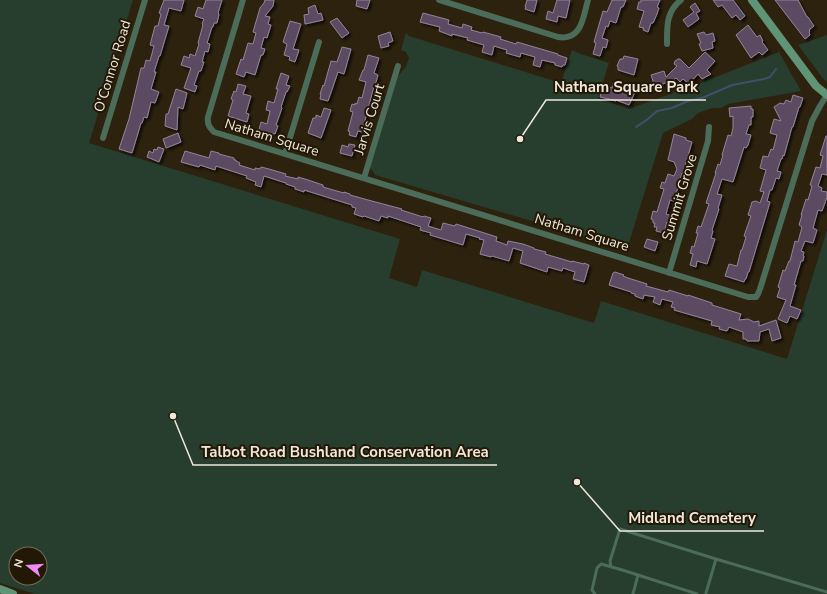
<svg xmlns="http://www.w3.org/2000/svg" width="827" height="594" font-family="'Nunito Sans',sans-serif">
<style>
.green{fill:#273d2e;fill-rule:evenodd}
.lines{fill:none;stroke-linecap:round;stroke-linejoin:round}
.stream{stroke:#424f69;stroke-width:2}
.building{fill:#5c4962;stroke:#948499;filter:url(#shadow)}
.lane{stroke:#4b6c59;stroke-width:3}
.street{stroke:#4b6c59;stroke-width:6}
.secondary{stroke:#609476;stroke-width:8}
.labels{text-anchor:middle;stroke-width:4;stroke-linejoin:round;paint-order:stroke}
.street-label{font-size:14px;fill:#efe7db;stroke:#231805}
.leader{fill:none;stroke:#efe7db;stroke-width:1.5}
.callout-dot{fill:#efe7db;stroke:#231805;stroke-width:1.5}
.callout-label{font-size:15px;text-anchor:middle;font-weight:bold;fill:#efe7db;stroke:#231805;stroke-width:4;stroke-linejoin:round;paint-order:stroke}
</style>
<defs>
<filter id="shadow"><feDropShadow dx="2.5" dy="2.5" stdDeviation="1" flood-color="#0009"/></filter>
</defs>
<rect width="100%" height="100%" fill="#2d220e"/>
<!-- green -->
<path class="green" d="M0,0H133L89,143L400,239L389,278L417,287L422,270L594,323L601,301L787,359L827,230V594H35L0,583ZM16,554H40V578H16Z
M406,33L409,36L561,83L572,50L581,54L609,63L598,98L629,109L703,82L779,52L801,91L728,104L721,108H712L698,113L692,119L663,133L627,249L375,175L370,167L397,78L406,66L409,58L406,52L401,50Z
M827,35V82L822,77L798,45Z"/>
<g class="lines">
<!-- stream -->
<path class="stream" d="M636,127L648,119L657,111L672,108L688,101L702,98L732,85L764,79L770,77L776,69"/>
</g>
<!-- building -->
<path class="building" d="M164,0H184L181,11L169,8L164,25L169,26L160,56H159L154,72H156L151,89L159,92L155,103L151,102L147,118L144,117L142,123H141L132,153L119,149L129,119L141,68H144L146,60L150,61L154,46L150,45L155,26H158L161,14L159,13Z
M206,0H222L218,13L219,14L217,23H214L213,27H212L207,43L210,44L208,52L205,51L202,62H204L201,71H199L194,85L197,86L195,92L184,88L191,68L181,65L184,56L189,58L190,54L195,56L199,44L198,43L203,25L202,24L204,19L195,16L198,7L203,9Z
M265,0H274L273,6L265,16L270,17L268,24L271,25L267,38L264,37L261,48L265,49L263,55H261L255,75L246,72L244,77L236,74L241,59L243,60L248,43L253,44L256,33L253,32L260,8L264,3Z
M357,0H370L367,9L356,6Z
M527,0H537L534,12L525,9L526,7H525Z
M557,0H570L566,18L558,16L557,22L546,19L548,11L553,13Z
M612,0H626L623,7H621L616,23L610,21L608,27L606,26L602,38L608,40L606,48L603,47L600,56L593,54L596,43L594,42L603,11L607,12Z
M641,0H660L657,7L659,8L657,14L653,23H651L648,32L643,30L644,28L639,27L644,11L637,9L639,2H641Z
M713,0H733L745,16L740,20L736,15L732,18L722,5L718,7Z
M775,0H798L807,17H808L814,26L809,30L810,31L809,32L810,35L805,39Z
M695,3L700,11L696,13L699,19L688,27L683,20L694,12L690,7Z
M315,5L318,14L321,13L323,20L305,24L304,15L309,14L308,8Z
M423,13L449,20L448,24L462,28L463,24L472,27L471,30L482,33L483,32L501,37L500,39L516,44L517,42L558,54V55L567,58L565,65H563L562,67L555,65V63L542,60L540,67L533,65L535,57L521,53L520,57L506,53L507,50L494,46L492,55L482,52L484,45L467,40L468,38L452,34V36L439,31L440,27L420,22Z
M337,18L349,33L342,38L330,22Z
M290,21L301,24L293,49L299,50L295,62L289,60L290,57L284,55L287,44L283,42Z
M748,25L757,37L760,35L763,41L762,42L768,50L762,55L759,52L751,58L736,35Z
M390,32L393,41L388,43L389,46L381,48L378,36Z
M704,32L706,35L713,33L715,41L712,42L713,48L702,51L699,44L701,43L697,34Z
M342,47L351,49L344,74L338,72L328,101L320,99L321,94H320L323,85L324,86L331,61L337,62Z
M705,52L715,61L707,70L711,74L702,79L698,74L689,84L683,79L680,82L676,78L673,80L655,87L651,75L664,71L666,77L677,66L674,64L675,61L678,59H680L689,68Z
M368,55L379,58L374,73L378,75L375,86H374L362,132L358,131L356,137L349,135L350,132L348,131L353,112L350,111L352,104L355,105V103L357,104L359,97L362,98L366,82L359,80L363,70H364Z
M624,56L638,59L634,75L618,70V67L617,66L620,59H623Z
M281,73L289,76L286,85L290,86L287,92H286L281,107L282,108L276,125L278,126L275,134L259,130L261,122L267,124L270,111L266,110L268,101L274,103L278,89H276Z
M613,83L630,88L631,85L637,88L629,105L616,100V101L609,99L600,97L603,85L612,88Z
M238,84L246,86L243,94L251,96L246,113L249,114L247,122L228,116L233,100L231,99L234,91L236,92Z
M176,89L187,93L183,109L178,107L177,130L165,126L166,114H168Z
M793,95L803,98L800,107H799L793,127H792L784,156L783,155L782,159H781L777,171L781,172L779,179L776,178L772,190H770L767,201L770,202L749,272H748L746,279H745L744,282L725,276L729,264L737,266L741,250H742L746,237L744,236L751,216L748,215L752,202L756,201L760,203L764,192L760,191L766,170L760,168L763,156L768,157L771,149L773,150L777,135L770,133L774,119L781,121L774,107L780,103L784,104L786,100L791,102Z
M751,106V109H753V117H751V125H749L746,134L751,135L748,145L746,148L744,147L733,182L722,179L717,194L722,195L718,208L719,209L712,230L713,231L711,238L715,239L707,264L697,261L696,267L690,265L693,254L690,253L692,246L694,247L698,233H696L698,226L701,227L709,204L706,203L716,173H715L718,164L720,165L723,155H722L728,135L731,136L733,128V116L730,117L729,108Z
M324,108L331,110L321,138L308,133L313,118H316V115L321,117Z
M178,133L181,142L166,148L163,139Z
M674,134L686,138V140L692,142L685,166L686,167L684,174L682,173L674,201L670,200L666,214L672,216L669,223L667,222L664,233L656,231L657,227H654L655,223H653V220L651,219L653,211L657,212L664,189L660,188L662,182L665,183L668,174L674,176L677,169L674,162L668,160Z
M826,136H827V175L822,174L818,186L822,188L821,191L827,192V197L822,211L818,210L813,228L817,230L813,243L805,241L801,251L804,252L803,256H804L803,261H801L794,285H796L790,306L801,310L797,319L790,316L787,323L778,319L786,300L777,297L780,288L778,287L783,270L785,271L789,261H790L795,241L798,242L802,227L799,225L802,215H801L806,199L808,200L812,186L810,185L816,167L820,168L823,156L820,155Z
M349,144L355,145L352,156L340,153L342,145L348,147Z
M158,147L164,149L159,162L147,157L149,151L153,153L154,149L157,150Z
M185,151L209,158L211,151L219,153V154L234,158V160H236V161L240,163L239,165L255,170V168L260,169L261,167L269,169L286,174L285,176L298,179V177L308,180L323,185V187L333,190L344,193V192L350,194V195L368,200L402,209L401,210L423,217L424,216L431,218L428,226L441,230L443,223L455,226L456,224L497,237L496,241L507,245L508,241L523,244L534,248V249L546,252L545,254L572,262V261L584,264V263L589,265L584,282L573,279L575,272L563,268L562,271L548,267L547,272L520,263L523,251L513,248L509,261L492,256L491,257L480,254L484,240L479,239L480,238L466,234L463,245L430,235L431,233L420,230L421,227L388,216V218L381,216L379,221L364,216L363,217L354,214L356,208L352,207V205L304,190V192L295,189V187L286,184V183L264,176L261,187L255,185L256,182L246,178L247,176L216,166L215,170L200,165L199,167L181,162Z
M647,239L658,242L655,251L644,247Z
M615,272L624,275L623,276L628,278L647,284L646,286L668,292L669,290L688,296V295L712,303V305L741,314L739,320L748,319L754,322L759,321V326L776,320L781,338L772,341L769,329L760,332L759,341H747L746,339H743V332L729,327L727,331L719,329L720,327L711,325L712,321L674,310L675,308L671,307L673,302L662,299L660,305L653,302L655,297L644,295L643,299L635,296V294L631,293V292L609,285L613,273Z"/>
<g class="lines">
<!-- lane -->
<path class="lane" d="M716,559L827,592
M611,567L610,561L620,529L716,559L706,593
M595,594L592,590L597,568L601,564L619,569L638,575
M633,594L638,575L697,594"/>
<!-- street -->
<path class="street" d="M243,0L208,117C207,124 209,127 214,132L748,297H756L758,294L760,289L812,121L820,106L827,95
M439,0L558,37C582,41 583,17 588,0
M667,44C667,26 666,12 681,0
M103,138L145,0
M285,154L319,42
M364,178L398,66
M669,273L708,141L709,127"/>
<!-- secondary -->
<path class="secondary" d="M752,0L816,86L827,95
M0,589L13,594"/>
</g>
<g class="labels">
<!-- street labels -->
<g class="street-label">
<text transform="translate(112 66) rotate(-73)" y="5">O'Connor Road</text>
<text transform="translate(369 119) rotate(-73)" y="5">Jarvis Court</text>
<text transform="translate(272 137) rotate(17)" y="5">Natham Square</text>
<text transform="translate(679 197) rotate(-73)" y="5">Summit Grove</text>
<text transform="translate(582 232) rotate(17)" y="5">Natham Square</text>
</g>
</g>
<!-- callouts -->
<path class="leader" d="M520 139L546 100H706M173 416L193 465H497M577 482L620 531H764"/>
<g class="callout-dot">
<circle cx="520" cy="139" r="4"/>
<circle cx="173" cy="416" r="4"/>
<circle cx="577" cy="482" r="4"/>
</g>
<g class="callout-label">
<text x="626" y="92">Natham Square Park</text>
<text x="345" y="457">Talbot Road Bushland Conservation Area</text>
<text x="692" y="523">Midland Cemetery</text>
</g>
<!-- north arrow -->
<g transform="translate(28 566) rotate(287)"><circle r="19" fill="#231805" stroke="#756b5b"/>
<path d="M0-3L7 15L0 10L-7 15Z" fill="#ef8bf7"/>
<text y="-6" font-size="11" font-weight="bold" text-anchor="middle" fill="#efe7db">N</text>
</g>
</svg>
